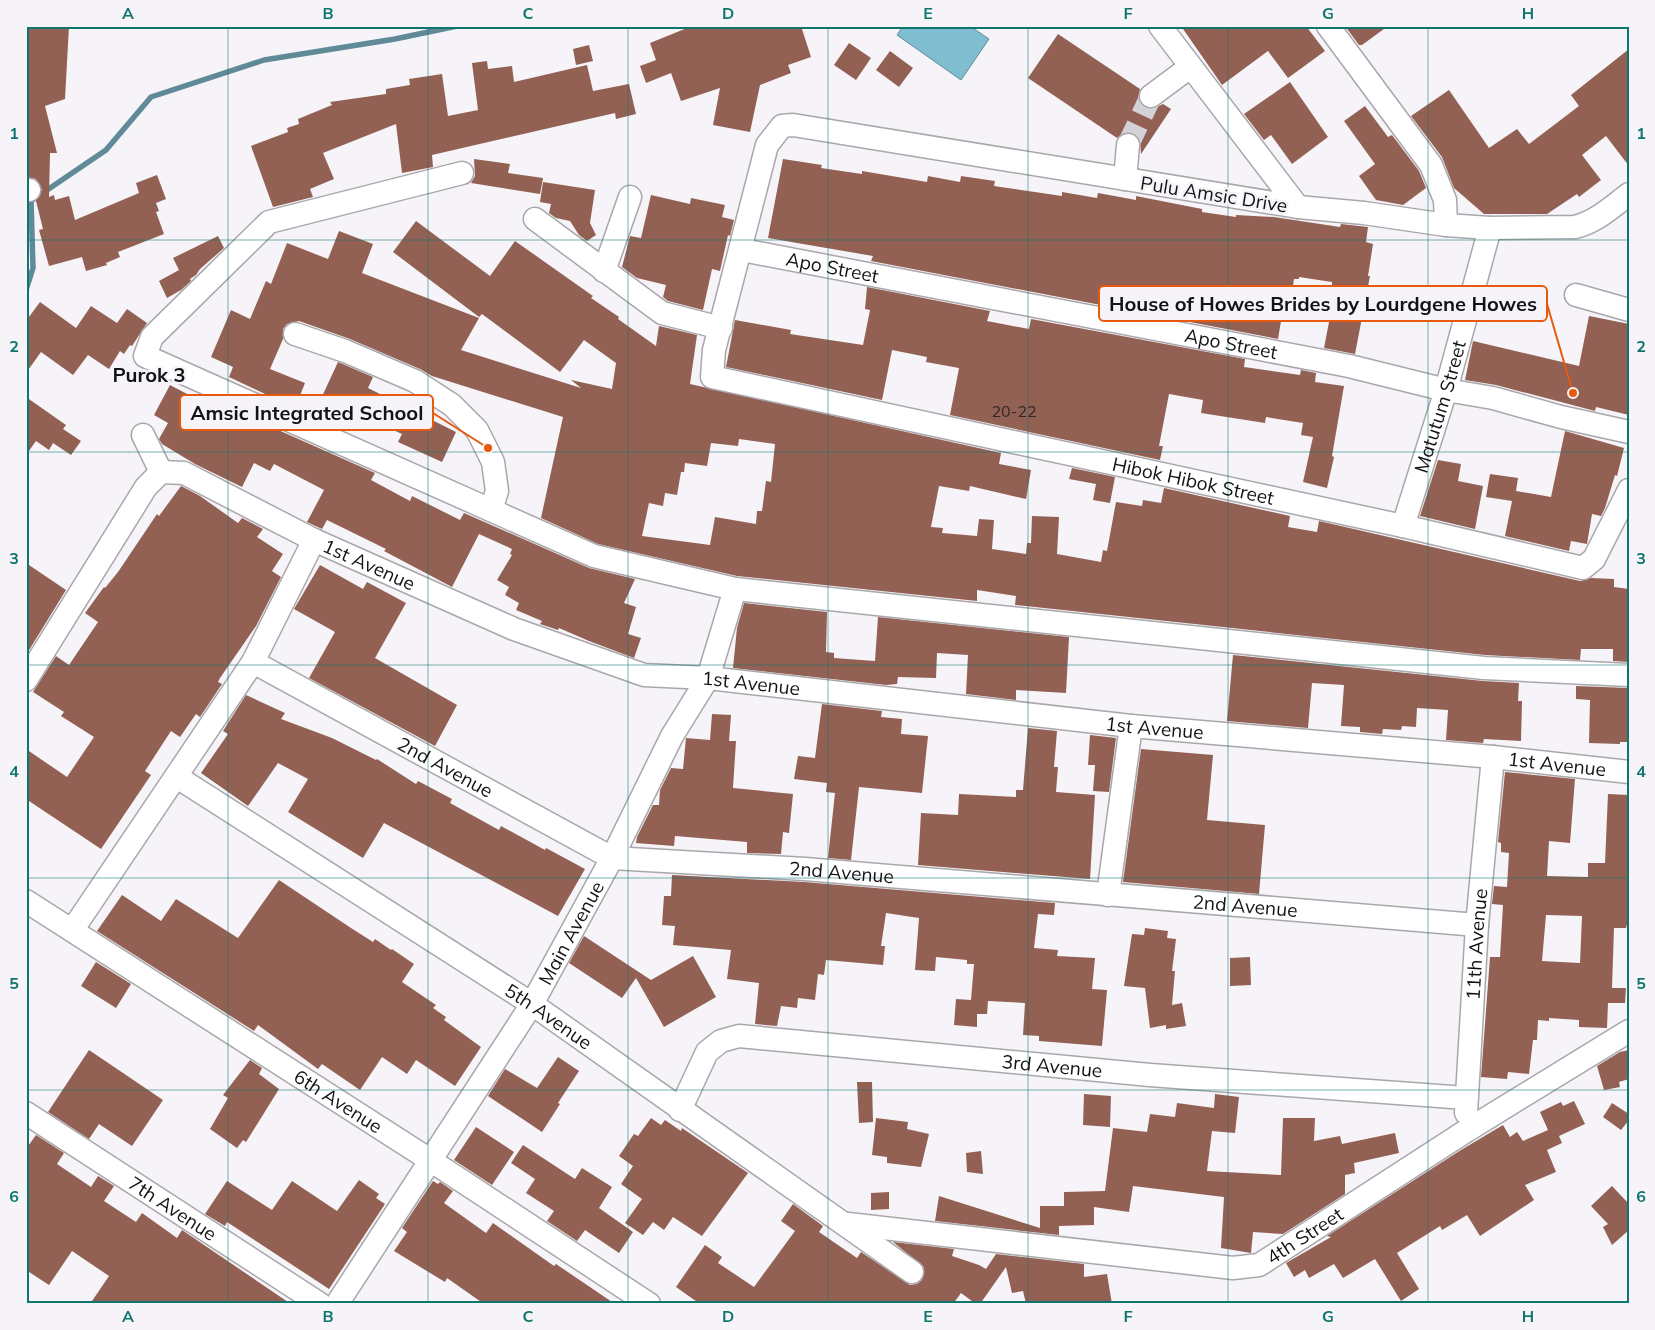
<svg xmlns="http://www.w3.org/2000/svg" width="1655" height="1330" font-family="Mulish,sans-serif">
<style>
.water{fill:#81bdd0;stroke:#608a98}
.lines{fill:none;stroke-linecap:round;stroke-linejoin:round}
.stream{stroke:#608a98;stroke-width:5.5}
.building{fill:#926154;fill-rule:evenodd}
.minor-tunnel{stroke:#d4d2d6;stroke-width:22;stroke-dasharray:22 11;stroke-linecap:butt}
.minor-casing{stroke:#a9a7ab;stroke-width:25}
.minor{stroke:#fff;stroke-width:22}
.grid{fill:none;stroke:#0f766e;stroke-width:1;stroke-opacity:0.55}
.labels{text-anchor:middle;stroke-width:5;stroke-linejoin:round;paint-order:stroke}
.number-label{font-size:16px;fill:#332624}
.street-label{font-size:19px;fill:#131214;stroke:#f6f4f8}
.neighbourhood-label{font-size:20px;font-weight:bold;fill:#131214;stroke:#f6f4f8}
.leader{fill:none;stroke:#e8590c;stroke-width:2}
.callout-dot{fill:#e8590c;stroke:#f6f4f8;stroke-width:2}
.callout{fill:#f6f4f8;stroke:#e8590c;stroke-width:2}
.callout-label{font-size:20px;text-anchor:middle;font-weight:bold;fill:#131214}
.neatline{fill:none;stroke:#0f766e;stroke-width:2}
.grid-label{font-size:16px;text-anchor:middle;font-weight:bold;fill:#0f766e}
</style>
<rect width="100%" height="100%" fill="#f6f4f8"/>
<!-- water -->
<path class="water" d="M903,26H970L989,39L961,80L897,35Z"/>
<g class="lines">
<!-- stream -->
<path class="stream" d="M26,290L33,268L31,201L106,150L151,97L264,60L395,39L457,26"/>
</g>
<!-- building -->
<path class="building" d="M26,26H69L65,99L45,106L57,153H50L49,197L54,195L55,200L69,196L75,220L139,193L136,183L157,175L166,199L156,203L159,211L156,212L164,234L118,252L120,257L106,263L107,265L86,271L82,257L49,266L39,230L43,229L36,201L42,190L36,179L26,177Z
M692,26H801L811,57L788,65L791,73L760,85L750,132L713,125L720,88L681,101L671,73L646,83L640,66L656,60L650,43Z
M1181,26H1306L1325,51L1288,78L1268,51L1222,85Z
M1345,26H1388L1362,45H1359Z
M1058,34L1140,89L1138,98L1145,108L1153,109L1163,104L1171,109L1141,154L1140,140L1135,134L1123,133L1117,138L1028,78Z
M849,43L871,58L856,80L834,65Z
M589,45L593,61L576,65L573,49Z
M1629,49V166L1606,136L1582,155L1601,180L1579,197L1577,194L1547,214H1484L1454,188L1442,157L1411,116L1449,90L1489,148L1517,129L1529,144L1579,106L1571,95Z
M890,51L913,68L899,87L876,70Z
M487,61L488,69L512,66L514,82L587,65L593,91L629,84L636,114L616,119L615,113L432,155L433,167L402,173L396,124L323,153L334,179L310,189L313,197L273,207L251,146L288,132L287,128L299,124L298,119L332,105L330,102L386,94V89L410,85L409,79L442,74L448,116L478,110L472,63Z
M1290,82L1328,137L1292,164L1271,135L1264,140L1244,114Z
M1365,106L1388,137L1392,135L1419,171L1426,188L1403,205L1376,200L1359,176L1375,164L1344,121Z
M474,159L510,164L508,173L543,178L540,194L471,183L475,176Z
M783,159L822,165L821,168L862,174V171L927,182L928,176L960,182L961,176L995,181L994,186L1062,196V192L1097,198L1098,193L1136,200V196L1202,209V212L1236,217V215L1274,217L1340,227L1341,224L1368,227L1366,242L1373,244L1368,276H1370L1355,354L1324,348L1336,286H1332V282L1299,277V279H1294L1291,298L1285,297L1278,339L871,261L873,256L768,238Z
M543,182L595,190L590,223L596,235L587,241L579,235L570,221L556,218L549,213L551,204L540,202Z
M651,195L690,204L691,198L725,205L722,217L734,220L730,236L728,235L720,271L712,269L703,310L668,301L663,297L666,285L637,278L622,267L630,236L641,238Z
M416,221L490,276L515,241L593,296L591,298L619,317L618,319L656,346L659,326L697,335L690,384L1001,453L999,464L1031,470L1026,499L970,486L969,491L939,486L931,527L943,528L942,533L977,536L979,519L994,520L992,549L1026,554L1027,543H1031L1032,516L1059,517L1057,554L1101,562L1103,550L1107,551L1116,502L1142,506L1143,500L1161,503L1164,488L1290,516L1288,527L1317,532L1319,521L1580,581L1591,578L1614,579V587L1629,589V662L1613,661V649H1581L1580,660L1485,655L1015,605L1016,596L977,590V601L737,576L598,544L541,518L563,417L432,376L420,369L350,339L299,321L287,324L283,329V339L270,369L305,383L295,408L229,377L233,367L211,357L231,310L250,319L266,281L271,284L287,243L328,259L339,231L373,244L362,273L479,318L461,350L581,388L571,380L612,389L616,363L584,340L560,372L482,314L479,317L393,252ZM739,439L775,444L771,482L766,481L762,511H757L756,524L715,517L710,545L642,536L649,503L663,506L665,493L677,495L681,472H684L685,463L707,466L711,443L738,446Z
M218,236L224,248L200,269L196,275L190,279L191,281L181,290L167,298L159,281L179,270L173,258Z
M867,287L990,311L987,321L1029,329L1031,319L1245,359L1244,367L1300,375L1301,370L1316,373L1315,382L1344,386L1332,456L1334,457L1327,488L1303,482L1313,437L1301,435L1303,423L1266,417L1265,423L1201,413L1203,400L1169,394L1159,446H1163L1160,460L950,415L959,368L926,362L927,357L892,350L882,400L726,367L735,320L791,330L790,334L863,345L870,310L865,309Z
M40,302L76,328L91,306L117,323L127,309L147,323L132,346L130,345L124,354L120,351L109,369L88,355L73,375L41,352L26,373V321Z
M1589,316L1629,324V415L1596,407L1595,411L1496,385L1465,380L1473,341L1579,366Z
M338,362L373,377L368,388L456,432L442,462L398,442L402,434L357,413L354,418L319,403Z
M170,385L189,395L186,400L222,420L229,408L375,473L371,480L410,501L412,496L460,520L464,513L589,568L635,579L624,603L636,607L628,634L641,638L634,658L589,641L559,628L558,630L540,624L542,621L516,610L519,603L505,595L509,587L497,580L512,555L510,554L512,549L479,534L452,587L384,551L386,549L327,520L322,529L307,522L324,490L274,464L270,471L254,463L242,487L195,464L162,444L159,439L168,423L154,415Z
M26,397L66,425L63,429L81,441L71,455L53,443L49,450L36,441L26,455Z
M1565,431L1624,448L1617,476L1615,475L1605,508L1601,516L1592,514L1587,544L1571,541L1569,551L1505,536L1512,501L1486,497L1490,474L1518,478L1516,491L1551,497Z
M1438,460L1461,464L1458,481L1483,486L1475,529L1420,516Z
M1072,468L1115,477L1110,503L1093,500L1096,484L1069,479Z
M181,486L200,496L238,523L242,518L263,529L257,537L283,554L272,571L281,577L256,626L220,678L218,682L222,684L200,717L196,714L180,737L171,731L145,771L151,775L101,849L26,799V749L67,777L94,737L61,716L64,712L33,692L56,656L69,665L98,622L85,613L104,587L105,588L118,572L157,514L159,516Z
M26,563L66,590L26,655Z
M320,565L363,589L367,582L406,603L375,658L457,705L435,746L309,678L335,632L294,609Z
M744,603L827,612L826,652L834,653V658L875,661L878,617L1069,637L1066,693L1016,690V700L966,694L968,655L937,653L936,678L898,677L897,684L886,685L733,668L737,628Z
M1233,655L1483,681L1519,683L1518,701H1522L1521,741L1484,739L1483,743L1446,740L1448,710L1417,708L1416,727L1402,726L1401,730L1383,729L1382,734L1360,732V727L1341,726L1344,685L1312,683L1308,728L1227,721Z
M1576,686L1629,688V742H1620V744L1589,743L1590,700L1576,699Z
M246,695L285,713L281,719L332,738L376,760L377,759L416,784L418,781L452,799L450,803L499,830L501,826L545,850L546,848L585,869L558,916L384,823L363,858L288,812L308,779L278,763L248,806L201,773L228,734L223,731Z
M822,704L882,711L881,717L902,719L901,734L928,736L922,793L859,787L851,860L828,858L835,793L826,792L827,783L794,779L798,756L815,758Z
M712,714L731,715L729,741H736L733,788L793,794L789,833L783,832L781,854L747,853V842L675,836L674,846L636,843L637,837L653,805H659L660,790L671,768L683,769L686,738L710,740Z
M1028,728L1057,731L1054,767H1058L1056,792L1095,795L1090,879L918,865L921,813L958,815L959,794L1016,797V790H1023Z
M1090,735L1116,738L1109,792L1093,791L1095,765H1088Z
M1141,749L1213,755L1207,820L1265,825L1259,894L1123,882Z
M1505,772L1575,779L1570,843L1549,841L1547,876L1588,877V863H1605L1608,794L1629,795V917L1626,928H1614L1612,988H1626L1625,1003H1608L1607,1028L1579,1027V1020L1549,1018V1021L1538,1020L1537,1040H1533L1529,1074L1508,1072L1507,1079L1481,1077L1490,957H1500L1503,905L1492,904L1494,886L1507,887L1509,853L1501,852V843L1498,842ZM1546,915L1582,916L1580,963L1542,961Z
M672,875L804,882L1055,903L1054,915L1038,914L1034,948L1058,950L1057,956L1095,958L1092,989L1107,990L1102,1046L1039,1041V1036L1023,1035L1025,1003L988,1001L987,1014H977V1027L954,1025L956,999L971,1000L974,964H967V960L936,957L935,971L915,970L919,918L886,913L881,946H885L883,965L826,960L824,975L818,974L815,1000L798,998L797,1008L781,1006L777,1026L755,1024L759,983L727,979L731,950L673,945L675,926L662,925L664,896H671Z
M279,880L351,928L373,942L375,939L391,950L392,949L414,964L402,982L436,1005L433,1008L446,1017L444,1020L481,1047L455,1086L416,1060L407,1074L382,1057L360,1090L322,1064L318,1069L258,1025L254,1031L97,931L122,895L161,921L176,899L238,938Z
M1145,928L1168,931L1167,938L1176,939L1172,971H1175L1172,1005L1182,1003L1186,1026L1166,1029V1025L1150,1028L1145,988L1124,986L1132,934L1144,935Z
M584,936L651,980L693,956L716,997L664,1027L636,978L622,998L569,963Z
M1250,957L1251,985L1230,986V958Z
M96,962L131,984L116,1008L81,986Z
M89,1050L163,1100L132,1146L99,1124L89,1139L48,1112Z
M1629,1050V1079L1619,1082L1620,1087L1604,1090L1597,1066L1620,1052Z
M558,1057L579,1071L558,1103L560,1104L542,1132L488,1096L505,1069L537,1088Z
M250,1060L262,1068L259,1074L279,1089L246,1142L243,1140L237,1148L210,1129L228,1098L223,1095Z
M857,1082H872L873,1122L859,1123Z
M1084,1094L1111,1096L1110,1127L1083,1125Z
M1215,1094L1239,1097L1235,1133L1212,1131L1207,1171L1281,1175L1283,1118H1315L1314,1141L1340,1136L1342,1144L1395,1133L1399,1153L1354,1163L1355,1173L1345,1175V1194L1283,1234L1253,1232L1251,1253L1221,1248L1224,1197L1133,1186L1129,1212L1094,1207V1225L1059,1226V1235L935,1221L939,1196L1040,1228V1206H1064V1192L1105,1191L1113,1128L1147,1132L1150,1114L1175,1117L1177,1103L1214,1108Z
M1574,1101L1585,1124L1559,1136L1562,1143L1547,1150L1556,1172L1525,1185L1534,1200L1480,1236L1467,1215L1442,1230L1440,1226L1397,1253L1419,1289L1401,1301L1375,1259L1343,1278L1334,1264L1309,1278L1305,1270L1294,1277L1286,1263L1331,1237L1327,1236L1461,1150L1503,1125L1510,1137L1517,1132L1523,1141L1548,1130L1540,1112L1561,1102L1563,1106Z
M1612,1103L1629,1114V1120L1621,1130L1603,1117Z
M651,1118L661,1125L665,1120L681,1131L682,1128L748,1173L702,1236L673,1217L664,1230L653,1222L643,1235L625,1223L642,1199L621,1184L633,1166L619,1156L634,1134L638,1136Z
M876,1118L908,1122L907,1129L929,1134L921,1167L887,1163V1157L872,1155Z
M476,1127L514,1152L492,1185L454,1160Z
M36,1135L64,1153L57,1164L91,1187L98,1176L114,1186L104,1201L136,1222L142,1213L177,1238L182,1230L291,1304H90L109,1276L72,1251L49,1285L26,1270V1149Z
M523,1145L575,1179L582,1168L612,1187L599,1208L633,1232L619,1253L585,1230L577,1241L547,1221L554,1211L526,1193L535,1179L511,1163Z
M981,1151L983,1174L967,1172L966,1153Z
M359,1180L379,1194L376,1198L385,1204L329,1289L227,1222L225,1226L205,1214L227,1181L272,1210L292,1181L337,1211Z
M433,1181L438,1184L440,1182L453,1191L444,1203L486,1233L493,1223L554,1266L556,1264L615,1304H484L447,1278L445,1282L394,1251L407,1232L402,1228Z
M1612,1186L1629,1204V1230L1612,1245L1603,1227L1608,1224L1591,1206Z
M889,1192V1209L871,1210V1193Z
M793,1204L823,1226L819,1232L857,1258L861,1252L910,1285L917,1284L922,1280L924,1267L893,1242L954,1249L952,1256L979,1265L986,1269L996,1254L1084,1264V1277L1107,1274L1112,1304H1026L1023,1291L1012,1293L1006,1267L980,1304H976L961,1293L953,1304H700L676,1287L705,1245L722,1257L718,1263L754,1287L795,1231L781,1221Z"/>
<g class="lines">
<!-- minor-tunnel -->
<path class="minor-tunnel" d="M1128,145L1151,96"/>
<!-- minor casing -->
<g class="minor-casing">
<g id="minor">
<path d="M1160,26L1298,207"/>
<path d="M1328,26L1431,165L1445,200L1446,225"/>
<path d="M1151,96L1190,67"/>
<path d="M462,173L269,222L152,337L145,356L594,556L735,589L1484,668L1629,675"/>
<path d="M1125,179L1128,145"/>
<path d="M26,190H29"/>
<path id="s1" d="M1629,194C1612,207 1596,222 1575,227L1490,228L1446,225L1364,213L1298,207L793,125L782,126L767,145L714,350L712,377L1403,526L1583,568L1594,559L1629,490"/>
<path d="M535,219L662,313L721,328"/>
<path id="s2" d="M742,250L1349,366L1446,390L1493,398L1561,417L1629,432"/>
<path d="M604,271L630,197"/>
<path d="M1576,295L1629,310"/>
<path d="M295,334L345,351L415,381L452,405L477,430L493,462L497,491L491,510"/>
<path d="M143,435L161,472"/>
<path id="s3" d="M1403,526L1446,390L1490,228"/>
<path id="s4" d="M253,662L612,858L805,869L1477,925"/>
<path id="s5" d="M26,680L146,487L161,472L184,473L314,540L514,629L644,675L708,678L1131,726L1493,757L1629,772"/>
<path id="s6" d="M177,777L532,1004L912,1272"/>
<path d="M1108,895L1131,726"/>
<path id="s7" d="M26,901L430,1160L649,1304"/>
<path d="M73,929L253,662L314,540"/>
<path id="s8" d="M680,1110L707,1052L721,1041L739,1036L1150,1075L1466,1098"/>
<path id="s9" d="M26,1113L320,1304"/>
<path id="s10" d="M1466,1113L1477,925L1493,757"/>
<path id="s11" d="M848,1224L1233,1268L1259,1265L1466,1131L1629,1031"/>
<path id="s12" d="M337,1304L532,1004L612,858L672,736L708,678L735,589"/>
</g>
</g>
<!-- minor -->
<use href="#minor" class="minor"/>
</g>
<!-- grid -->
<path class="grid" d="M228,26V1304M428,26V1304M628,26V1304M828,26V1304M1028,26V1304M1228,26V1304M1428,26V1304M26,240H1629M26,452H1629M26,665H1629M26,878H1629M26,1090H1629"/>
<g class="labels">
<!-- number labels -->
<g class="number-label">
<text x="1014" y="417">20-22</text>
</g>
<!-- street labels -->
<g class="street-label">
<text transform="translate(1214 194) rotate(9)" y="7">Pulu Amsic Drive</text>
<text dy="7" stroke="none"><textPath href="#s2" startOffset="92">Apo Street</textPath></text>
<text dy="7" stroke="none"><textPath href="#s2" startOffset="498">Apo Street</textPath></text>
<text dy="7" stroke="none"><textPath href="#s3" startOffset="125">Matutum Street</textPath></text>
<text dy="7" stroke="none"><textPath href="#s1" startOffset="1620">Hibok Hibok Street</textPath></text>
<text dy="7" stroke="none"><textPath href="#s5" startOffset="478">1st Avenue</textPath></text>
<text dy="7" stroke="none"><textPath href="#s5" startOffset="882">1st Avenue</textPath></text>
<text dy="7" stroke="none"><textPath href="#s5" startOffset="1288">1st Avenue</textPath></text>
<text dy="7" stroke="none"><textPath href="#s5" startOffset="1692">1st Avenue</textPath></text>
<text dy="7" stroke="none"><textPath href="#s4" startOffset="219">2nd Avenue</textPath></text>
<text dy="7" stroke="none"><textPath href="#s4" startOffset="639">2nd Avenue</textPath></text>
<text dy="7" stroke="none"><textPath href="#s4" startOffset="1044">2nd Avenue</textPath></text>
<text dy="7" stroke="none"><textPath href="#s12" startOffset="439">Main Avenue</textPath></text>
<text dy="7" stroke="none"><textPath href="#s10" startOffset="169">11th Avenue</textPath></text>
<text dy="7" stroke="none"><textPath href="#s6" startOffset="442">5th Avenue</textPath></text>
<text dy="7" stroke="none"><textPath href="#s8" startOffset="415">3rd Avenue</textPath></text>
<text dy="7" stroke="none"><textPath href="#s7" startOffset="371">6th Avenue</textPath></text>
<text dy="7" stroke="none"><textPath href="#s9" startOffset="175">7th Avenue</textPath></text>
<text dy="7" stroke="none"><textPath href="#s11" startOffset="468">4th Street</textPath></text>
</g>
<!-- neighbourhood labels -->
<g class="neighbourhood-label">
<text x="149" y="382">Purok 3</text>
</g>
</g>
<!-- callouts -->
<path class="leader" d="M1573 393L1547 304M488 448L433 413"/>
<g class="callout-dot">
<circle cx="1573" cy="393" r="5"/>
<circle cx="488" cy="448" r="5"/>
</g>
<g class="callout">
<rect x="1099" y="286" width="448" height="35" rx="5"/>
<rect x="180" y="395" width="253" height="35" rx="5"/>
</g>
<g class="callout-label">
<text x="1323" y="311">House of Howes Brides by Lourdgene Howes</text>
<text x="307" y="420">Amsic Integrated School</text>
</g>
<!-- border -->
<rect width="1655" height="1330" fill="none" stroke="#f6f4f8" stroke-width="55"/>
<rect x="28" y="28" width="1600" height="1274" class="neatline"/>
<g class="grid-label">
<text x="128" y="19">A</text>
<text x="328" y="19">B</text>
<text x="528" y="19">C</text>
<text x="728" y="19">D</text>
<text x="928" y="19">E</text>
<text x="1128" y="19">F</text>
<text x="1328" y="19">G</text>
<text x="1528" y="19">H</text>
<text x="14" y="139">1</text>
<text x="1641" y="139">1</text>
<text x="14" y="352">2</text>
<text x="1641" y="352">2</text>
<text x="14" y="564">3</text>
<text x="1641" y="564">3</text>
<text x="14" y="777">4</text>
<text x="1641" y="777">4</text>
<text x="14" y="989">5</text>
<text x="1641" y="989">5</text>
<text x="14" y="1202">6</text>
<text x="1641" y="1202">6</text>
<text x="128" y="1322">A</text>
<text x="328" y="1322">B</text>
<text x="528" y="1322">C</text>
<text x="728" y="1322">D</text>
<text x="928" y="1322">E</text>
<text x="1128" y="1322">F</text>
<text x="1328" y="1322">G</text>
<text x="1528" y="1322">H</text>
</g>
</svg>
